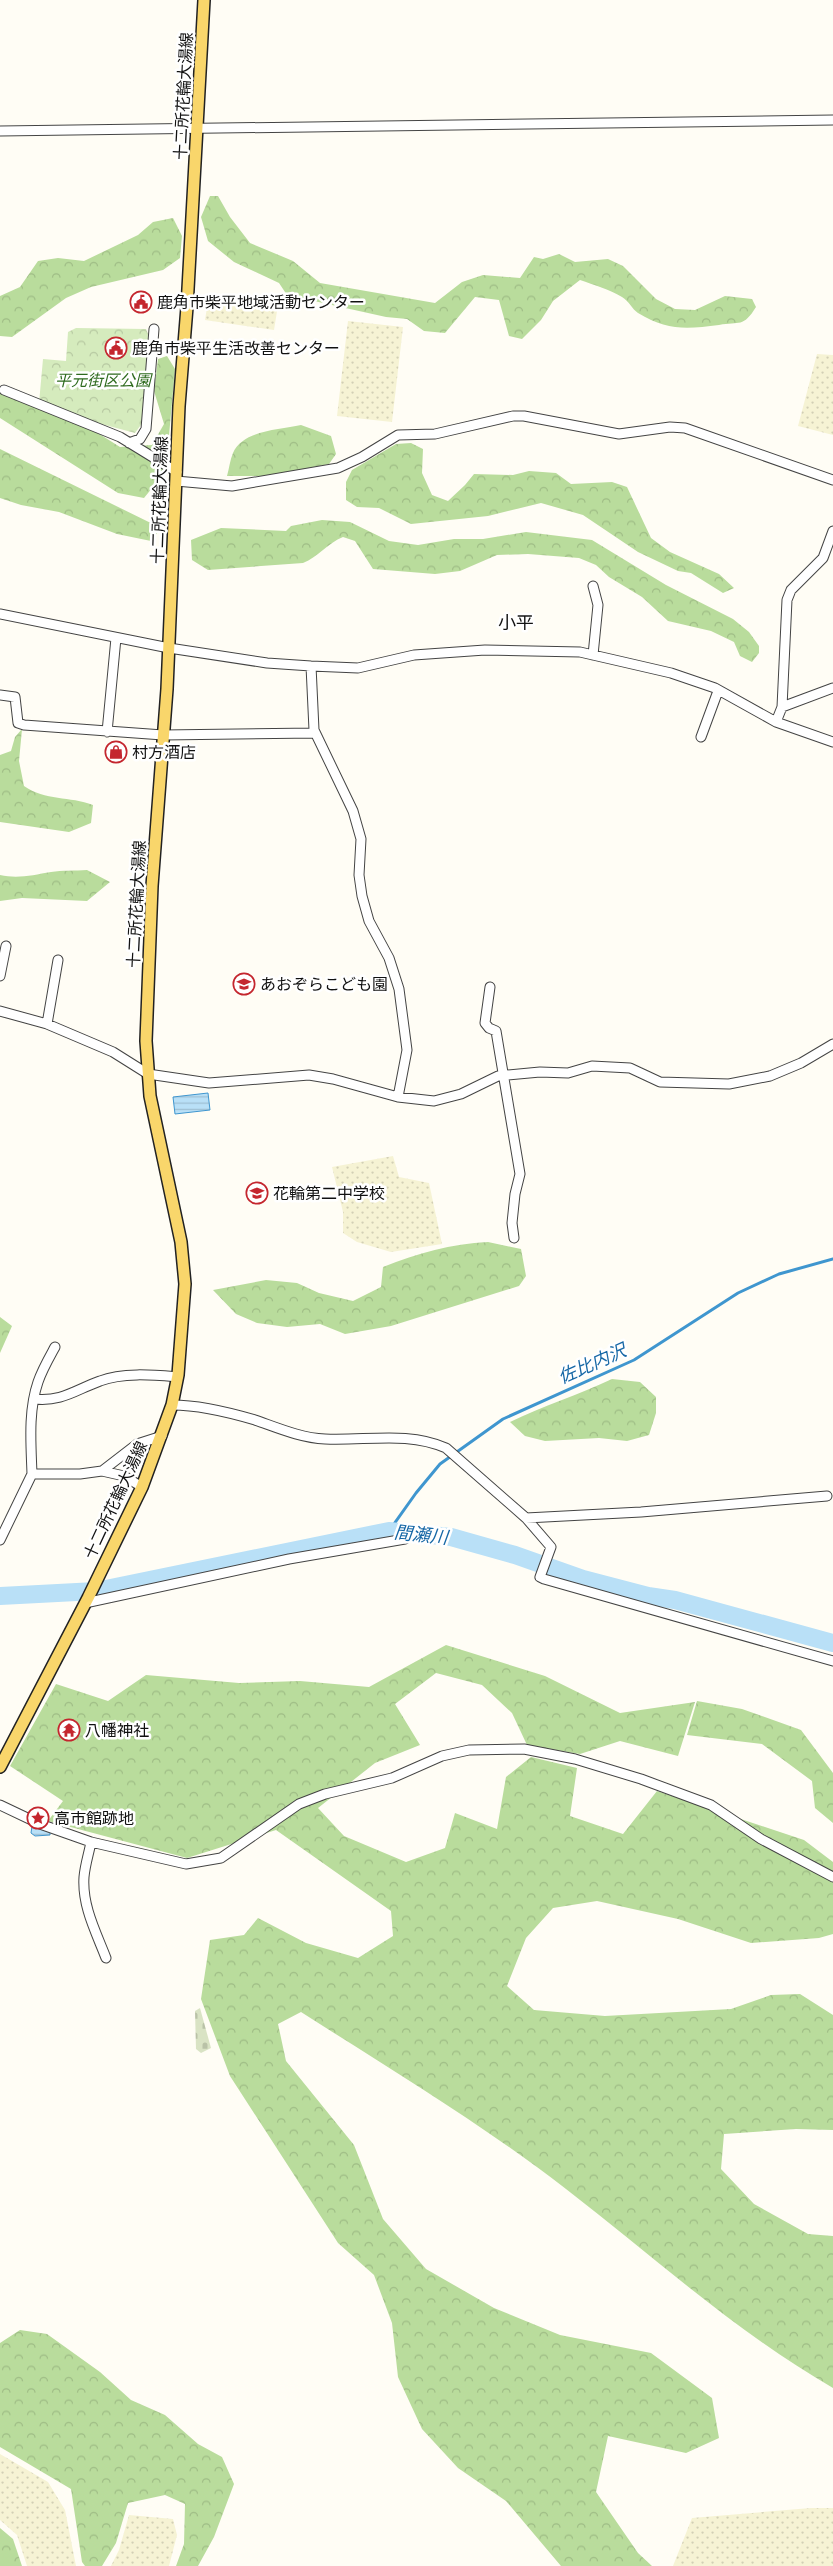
<svg xmlns="http://www.w3.org/2000/svg" width="833" height="2566" font-family="'PT Serif','Noto Sans JP',serif">
<style>
.farmland{fill:url(#farmland-dots)}
.forest{fill:url(#forest-crowns)}
.cemetery{fill:url(#cemetery-stones)}
.park{fill:url(#park-crowns)}
.water{fill:url(#water-rules);stroke:#3f96cf}
.lines{fill:none;stroke-linecap:round;stroke-linejoin:round}
.stream{stroke:#3f96cf;stroke-width:3}
.river{stroke:#b9e0f7;stroke-width:18}
.minor-casing{stroke:#444;stroke-width:11}
.major-casing{stroke:#222;stroke-width:14}
.minor{stroke:#fff;stroke-width:9}
.major{stroke:#f9d66b;stroke-width:11}
.labels{text-anchor:middle;stroke-width:5;stroke-linejoin:round;paint-order:stroke}
.street-label{font-size:16px;fill:#111;stroke:#fff}
.poi-label{font-size:16px;fill:#111;stroke:#fff;text-anchor:start}
.park-label{font-size:16px;font-style:italic;fill:#2f6b1f;stroke:#fff}
.neighbourhood-label{font-size:18px;fill:#111;stroke:#fff}
.water-label{font-size:18px;font-style:italic;fill:#1768a6;stroke:#fff}
</style>
<defs>
<pattern id="farmland-dots" width="8" height="8" patternUnits="userSpaceOnUse" patternTransform="scale(1.25)"><rect width="8" height="8" fill="#f6f3d4"/><path d="M2 2h.1M6 6h.1" fill="none" stroke="#d2cfb5" stroke-width="1.8" stroke-linecap="round"/></pattern>
<pattern id="forest-crowns" width="20" height="18" patternUnits="userSpaceOnUse" patternTransform="scale(1.25)"><rect width="20" height="18" fill="#b9dc9c"/><path d="M2 6a3 3 0 1 1 6 0M12 15a3 3 0 1 1 6 0" fill="none" stroke="#9ebc85"/></pattern>
<pattern id="cemetery-stones" width="16" height="16" patternUnits="userSpaceOnUse" patternTransform="scale(1.25)"><rect width="16" height="16" fill="#d9e3c4"/><path d="M2 7V4a2 2 0 0 1 4 0v3zM10 15v-3a2 2 0 0 1 4 0v3z" fill="#b9c2a7"/></pattern>
<pattern id="park-crowns" width="20" height="18" patternUnits="userSpaceOnUse" patternTransform="scale(1.25)"><rect width="20" height="18" fill="#d5ebbd"/><path d="M2 6a3 3 0 1 1 6 0M12 15a3 3 0 1 1 6 0" fill="none" stroke="#b6c8a1"/></pattern>
<pattern id="water-rules" width="6" height="5" patternUnits="userSpaceOnUse" patternTransform="scale(1.25)"><rect width="6" height="5" fill="#b9e0f7"/><path d="M0 2.5h6" fill="none" stroke="#9ebfd3"/></pattern>
</defs>
<rect width="100%" height="100%" fill="#fffdf5"/>
<!-- farmland -->
<path class="farmland" d="M209,295L278,305L274,330L205,320Z
M348,321L403,327L392,422L337,416Z
M817,354L833,355V435L798,426Z
M393,1156L399,1177L429,1183L442,1244L391,1252L357,1242L343,1233V1212L332,1167Z
M0,2454L48,2482L65,2510L76,2566H27L17,2535L0,2520Z
M811,2508H833V2566H673L692,2518Z
M129,2515L173,2519L177,2535L169,2566H111L119,2550Z"/>
<!-- forest -->
<path class="forest" d="M210,196H218L230,217L250,243L293,261L320,283L435,303L462,282L483,275L520,278L534,257L543,259L559,254L575,262L608,259L623,266L656,299L675,309L695,310L725,296L752,299L756,307C743,328 740,321 719,325C687,329 667,331 638,313C632,309 629,301 622,297C609,289 594,285 580,280L553,301L541,320L522,339L509,336L499,300L475,297L445,333L424,331L407,319L386,317L287,295L279,283L234,262L208,241L201,217Z
M173,218L182,236L180,258L163,270L91,287L66,298L12,337L0,336V296L20,287L38,261L58,258L84,261L138,235L153,222Z
M167,356L175,369L167,458L161,477L144,498L118,493L0,418V391L74,418L120,447L152,445L164,424L154,391L158,359Z
M301,425L331,436L336,454L329,464L269,476H227C229,469 230,460 233,453C243,430 279,430 301,425Z
M411,443L423,449L422,473L432,495L448,501L465,485L474,474L513,475L529,471L556,473L571,484L612,482L627,487L651,538L670,552L719,574L734,588L723,593L691,573L678,571L638,552L583,515L541,503L488,516L411,524L379,508L357,507L346,500V482L352,470L396,444Z
M0,449L161,528L151,541L117,534L59,512L21,505L0,498Z
M322,520L350,522L389,541L418,545L454,539H483L526,532L592,540L666,585L733,619L749,632L759,646V653L752,662L740,656L734,642L711,631L668,621L642,597L609,577L596,565L579,558L528,554L497,555L460,571L435,574L373,569L355,541L343,537C328,543 318,557 303,563L208,570L192,560L191,540L221,528L286,531L291,526Z
M22,729L19,761L24,786C45,801 70,796 93,805L91,823L69,832L0,822V755L11,751L15,737Z
M87,870L110,882L87,901L22,898L0,901V875C18,879 33,875 51,872C62,870 75,871 87,870Z
M488,1242L521,1249L526,1276L519,1286L391,1326L345,1334L320,1324L287,1327L257,1323L236,1314L213,1290L266,1280L297,1283L319,1293L353,1301L381,1287L383,1267C418,1253 451,1244 488,1242Z
M0,1317L12,1326L0,1353Z
M612,1379L640,1382L656,1397V1413L649,1435L627,1441L599,1438L545,1441L525,1436L510,1422C543,1406 578,1395 612,1379Z
M446,1645L545,1676L620,1713L695,1702L678,1756L620,1741L580,1754L527,1745L512,1713L482,1685L436,1673L395,1704L420,1745L375,1763L318,1808L344,1836L406,1862L445,1848L455,1813L497,1829L506,1777L531,1757L577,1768L570,1816L623,1834L657,1791L804,1840L833,1862V1934L819,1938L751,1943L678,1919L597,1901L553,1908L526,1938L507,1986L534,2010L605,2016L731,2009L771,1995L800,1994L833,2015V2130L796,2129L724,2134L721,2169L754,2204L808,2234L833,2236V2388C736,2332 654,2257 566,2189C482,2124 390,2069 301,2012L278,2024L286,2061L354,2145L383,2219L426,2269L494,2308L560,2335L651,2353L712,2398L719,2438L686,2453L608,2436L596,2492L638,2553L652,2566H561L506,2501L458,2468L422,2429L398,2377L392,2323L374,2275L338,2243L230,2076L201,1999L210,1940L244,1935L258,1918L306,1943L358,1958L393,1936L391,1911L276,1830L187,1858L48,1821L63,1801L10,1766L56,1684L108,1701L146,1675L239,1683L300,1681L369,1687Z
M697,1701L742,1709L801,1730L833,1773V1823L815,1808L812,1781L762,1744L687,1735Z
M20,2330L47,2334L100,2372L131,2400L165,2415L198,2444L222,2457L234,2484L214,2537L198,2566H176L184,2544L185,2504L165,2495L128,2503L116,2543L102,2566H85L82,2562L71,2489L0,2447V2343Z
M0,2528L13,2539L22,2566H0Z"/>
<!-- cemetery -->
<path class="cemetery" d="M200,2008L211,2048L201,2053L196,2049L195,2011Z"/>
<!-- park -->
<path class="park" d="M76,328L146,329L148,334L143,422L135,433L94,422L39,403L43,359L66,361L68,332Z"/>
<!-- water -->
<path class="water" d="M208,1093L210,1110L175,1114L173,1097Z
M32,1826L50,1832V1835L35,1836L31,1833Z"/>
<g class="lines">
<!-- stream -->
<path class="stream" d="M389,1531L416,1493L440,1464L503,1419L634,1360L738,1293L779,1274L833,1259"/>
<!-- river -->
<path class="river" d="M0,1596L96,1591L389,1531L451,1537L515,1555L583,1579L648,1596L675,1600L833,1643"/>
<!-- minor casing -->
<g class="minor-casing">
<path id="minor" d="M0,131L833,120
M4,390L120,437L177,472
M129,443L140,439L146,429L154,329
M176,481L232,486L338,468L362,457L398,435L435,434L513,416H524L619,434L670,427L685,428L833,480
M593,586L598,605L593,655
M0,614L169,648L267,663L311,666L358,668L414,655L485,650L580,652L671,673L715,688L776,722L833,742
M311,666L314,730L353,811L361,839L359,875L362,896L369,921L389,958L399,989L407,1050L398,1097
M0,695L15,697L18,723L24,725L163,735L315,733
M782,707L833,688
M776,722L782,707L787,600L791,590L823,558L833,531
M107,732L116,638
M701,737L718,691
M0,976L6,946
M490,987L485,1023L489,1028L496,1031L520,1174L515,1194L512,1223L514,1238
M0,1011L47,1024L113,1052L148,1074L209,1083L309,1075L333,1079L398,1097L434,1101L461,1094L498,1076L540,1072L568,1073L592,1066L630,1068L660,1082L729,1084L770,1076L801,1063L833,1044
M47,1024L58,960
M34,1399C62,1402 75,1390 100,1381C123,1372 154,1375 178,1377
M172,1405C200,1405 228,1412 255,1420C278,1428 301,1438 325,1439C366,1441 408,1431 446,1448L526,1518L551,1547L540,1577L544,1579L833,1661
M102,1471L124,1476L142,1487
M32,1474C31,1444 28,1411 38,1382C42,1370 49,1358 55,1347
M526,1518L641,1512L827,1496
M0,1540L32,1474H80L102,1471L137,1444L162,1436
M85,1603L289,1559L405,1539
M0,1805L40,1824L91,1842L186,1864L221,1858L299,1804L325,1794L392,1778L442,1756L469,1750L524,1749L575,1759L641,1779L711,1805L761,1839L833,1877
M91,1842C89,1853 85,1865 84,1877C82,1906 96,1932 106,1958"/>
</g>
<!-- major casing -->
<g class="major-casing">
<path id="major" d="M0,1767L88,1598L142,1487L172,1405L178,1375L185,1284L181,1242L150,1096L146,1041L152,886L167,689L179,406L187,307L204,0"/>
</g>
<!-- minor -->
<use href="#minor" class="minor"/>
<!-- major -->
<use href="#major" class="major"/>
</g>
<!-- icons -->
<defs>
<g id="civic-ring" transform="scale(1.125)"><circle r="9.5" fill="#fff" stroke="#c4262e" stroke-width="1.5"/><path d="M-.6-6.5H3V-4.5H.6V-3L4-1V1h2V6H-6V1h2V-1L-.6-3ZM-1.2 2.5V6h2.4V2.5Z" fill="#c4262e"/></g>
<g id="shop-ring" transform="scale(1.125)"><circle r="9.5" fill="#fff" stroke="#c4262e" stroke-width="1.5"/><path d="M-5-2.5h2.3a2.7 3.5 0 0 1 5.4 0H5L5.5 6h-11ZM-1.5-2.5h3a1.5 2.3 0 0 0-3 0Z" fill="#c4262e"/></g>
<g id="school-ring" transform="scale(1.125)"><circle r="9.5" fill="#fff" stroke="#c4262e" stroke-width="1.5"/><path d="M0-5L7-2L0 1L-7-2ZM-4 1L0 2.5L4 1V4Q0 6-4 4Z" fill="#c4262e"/></g>
<g id="temple-ring" transform="scale(1.125)"><circle r="9.5" fill="#fff" stroke="#c4262e" stroke-width="1.5"/><path d="M0-6L5-2H3V0L6.5 2.5H4V6H1.5V3h-3V6H-4V2.5H-6.5L-3 0V-2H-5Z" fill="#c4262e"/></g>
<g id="sight-ring" transform="scale(1.125)"><circle r="9.5" fill="#fff" stroke="#c4262e" stroke-width="1.5"/><path d="M0-6L1.8-2.2L6-1.7L2.9 1.2L3.7 5.4L0 3.3L-3.7 5.4L-2.9 1.2L-6-1.7L-1.8-2.2Z" fill="#c4262e"/></g>
</defs>
<g fill-rule="evenodd">
<use href="#civic-ring" x="141" y="302"/>
<use href="#civic-ring" x="116" y="348"/>
<use href="#shop-ring" x="116" y="752"/>
<use href="#school-ring" x="244" y="984"/>
<use href="#school-ring" x="257" y="1193"/>
<use href="#temple-ring" x="69" y="1730"/>
<use href="#sight-ring" x="38" y="1818"/>
</g>
<g class="labels">
<!-- street labels -->
<g class="street-label">
<text transform="translate(183 96) rotate(-87)" y="6">十二所花輪大湯線</text>
<text transform="translate(159 500) rotate(-88)" y="6">十二所花輪大湯線</text>
<text transform="translate(136 904) rotate(-87)" y="6">十二所花輪大湯線</text>
<text transform="translate(115 1500) rotate(-65)" y="6">十二所花輪大湯線</text>
</g>
<!-- poi labels -->
<g class="poi-label">
<text x="157" y="308">鹿角市柴平地域活動センター</text>
<text x="132" y="354">鹿角市柴平生活改善センター</text>
<text x="132" y="758">村方酒店</text>
<text x="260" y="990">あおぞらこども園</text>
<text x="273" y="1199">花輪第二中学校</text>
<text x="85" y="1736">八幡神社</text>
<text x="54" y="1824">高市館跡地</text>
</g>
<!-- park labels -->
<g class="park-label">
<text x="103" y="386">平元街区公園</text>
</g>
<!-- neighbourhood labels -->
<g class="neighbourhood-label">
<text x="516" y="629">小平</text>
</g>
<!-- water labels -->
<g class="water-label">
<text transform="translate(592 1364) rotate(-24)" y="6">佐比内沢</text>
<text transform="translate(421 1535) rotate(6)" y="6">間瀬川</text>
</g>
</g>
</svg>
